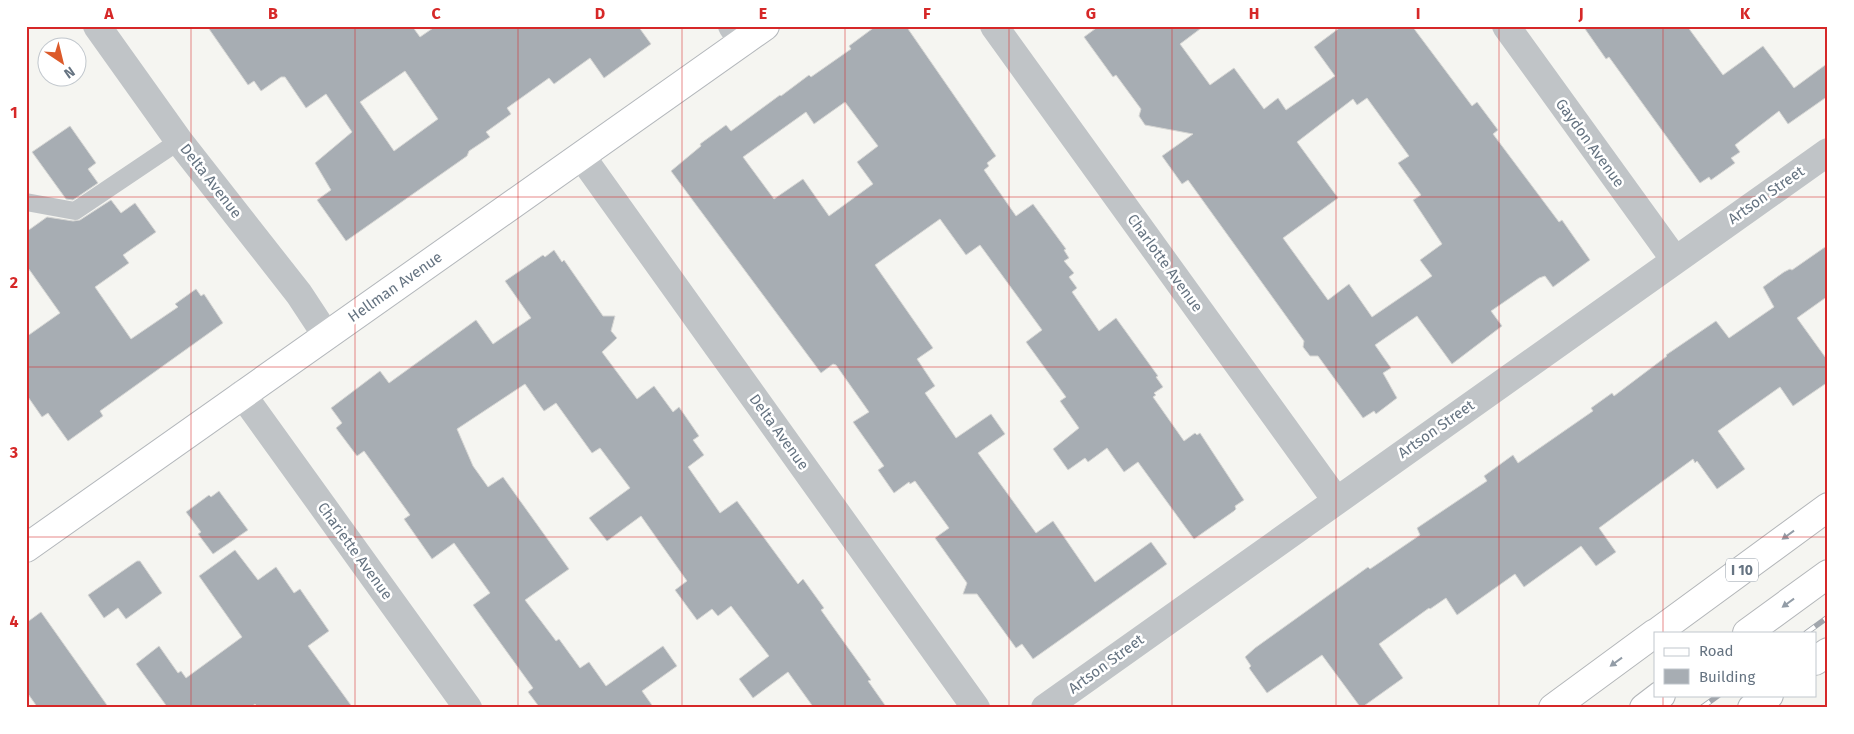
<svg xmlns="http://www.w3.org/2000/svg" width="1854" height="734" font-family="'Fira Sans',sans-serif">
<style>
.building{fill:#a7adb3;stroke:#d6d6d4;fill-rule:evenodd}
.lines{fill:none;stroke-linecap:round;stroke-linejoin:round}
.secondary-casing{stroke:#b3b7bb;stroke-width:30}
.highway-casing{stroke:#b3b6b9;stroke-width:30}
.lane{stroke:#c0c4c7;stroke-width:18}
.street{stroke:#c0c4c7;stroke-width:28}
.secondary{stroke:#fff;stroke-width:28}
.highway{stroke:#fff;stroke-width:28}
.rail-casing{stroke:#a1a6ac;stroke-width:5.5}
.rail{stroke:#fff;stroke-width:4;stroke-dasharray:11;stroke-linecap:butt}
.oneway{fill:#939da7}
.grid{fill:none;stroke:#d62828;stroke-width:1;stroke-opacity:0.55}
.labels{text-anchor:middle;stroke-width:5;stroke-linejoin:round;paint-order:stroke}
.shield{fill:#fff;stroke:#939da7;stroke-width:1}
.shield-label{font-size:14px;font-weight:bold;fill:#657381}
.street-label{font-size:15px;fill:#657381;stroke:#fff}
.neatline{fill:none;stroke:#d62828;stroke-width:2}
.grid-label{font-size:16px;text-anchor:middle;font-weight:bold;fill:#d62828}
</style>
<rect width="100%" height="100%" fill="#f5f5f1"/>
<!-- building -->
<path class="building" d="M207,26H412L420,37L436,26H638L651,44L604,78L590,58L554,84L549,78L507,108L511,114L486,132L490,137L469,151L467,156L346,241L317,200L331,190L315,163L352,132L326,94L306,108L285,77H281L261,91L254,81L248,85ZM405,71L438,119L394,151L360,102Z
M876,26H906L996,156L987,163L989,166L984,170L1016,216L1033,204L1066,249L1064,250L1069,258L1064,261L1074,273L1069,277L1077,288L1072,292L1099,331L1116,318L1158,376L1156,377L1163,387L1154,393L1156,395L1153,397L1184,441L1195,433L1197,435L1200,433L1244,500L1235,506L1236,509L1234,511L1194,539L1138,462L1124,472L1107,448L1088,462L1085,458L1068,470L1053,449L1079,428L1060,401L1066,397L1026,342L1042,330L980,245L966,255L940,219L875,265L933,348L917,359L935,386L925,393L956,438L991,414L1005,434L978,453L1036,533L1053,521L1095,582L1151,542L1167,564L1033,659L1022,644L1016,648L977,594H963L967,583L935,538L949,528L915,481L910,484L909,482L894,493L878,470L884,466L853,422L869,412L836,365L833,364L821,373L671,171L701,146L700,144L726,125L731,131L780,95L781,96L809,75L811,77L851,49L849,46ZM845,102L878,146L857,162L873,184L829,216L803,179L774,199L743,157L806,112L814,124Z
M1099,26H1204L1180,44L1210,85L1234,68L1264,109L1278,98L1286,110L1335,76L1314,47L1342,26H1412L1472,106L1477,102L1498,130L1493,134L1559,222L1562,220L1590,260L1553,287L1545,276L1539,278L1491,311L1502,326L1452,364L1417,316L1375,345L1391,368L1383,373L1397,398L1376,414L1374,411L1363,418L1318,356H1310L1303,347L1304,341L1188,180L1182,184L1162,156L1193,134L1145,125L1139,116L1141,109L1116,75L1113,77L1084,37ZM1367,98L1409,156L1398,163L1421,195L1413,200L1442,244L1420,260L1432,276L1372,317L1349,284L1328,300L1283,238L1338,198L1297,142L1353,99L1357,105Z
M1583,26H1687L1723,75L1763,46L1794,88L1828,63V96L1788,124L1779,111L1735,145L1740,152L1731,158L1735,163L1711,180L1709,177L1700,183L1609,57L1606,59Z
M70,126L96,163L88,169L98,183L73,200L66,199L32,152Z
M111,200L121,213L135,203L156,232L123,255L129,263L95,287L131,339L178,307L175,304L196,289L201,296L204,294L223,323L100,411L103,416L68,441L48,413L42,417L26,394V337L60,313L26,265V232L47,217L73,221L80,220Z
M1828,245V296L1797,318L1828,361V382L1793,406L1780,387L1718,431L1745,469L1717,489L1697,461L1695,463L1693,459L1599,528L1616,552L1596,566L1581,546L1524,587L1515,574L1457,615L1446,598L1430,609L1429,608L1379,644L1403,678L1361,708L1322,655L1267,693L1249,668L1251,666L1245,657L1255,648L1368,567L1370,569L1420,535L1417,528L1487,481L1484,476L1513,455L1518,463L1593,411L1591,408L1612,393L1614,396L1667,356L1666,355L1716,321L1729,338L1774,307L1763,287L1784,272L1790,269L1792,270Z
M554,250L562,262L564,260L603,316H615L611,331L617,338L602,352L637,399L654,386L673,412L679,407L699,436L693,440L704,455L688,467L720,513L737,501L798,584L803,579L824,608L821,610L871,680L868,681L887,708H814L788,672L753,698L739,679L769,656L731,606L718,616L712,609L697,620L675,590L687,581L641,516L607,541L589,518L630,488L600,448L592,453L556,403L544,411L525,384L457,429L473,466L488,487L503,477L569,569L525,600L556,641L559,639L580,668L589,662L606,686L663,646L677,666L642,691L654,708H540L528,692L533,688L473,605L490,593L454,543L432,559L404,519L410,515L364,451L357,456L336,428L342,423L331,408L380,371L389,383L476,320L493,344L531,318L505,281L543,255L545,257Z
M219,491L248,530L213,554L198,534L201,532L186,512L209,495L211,497Z
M235,550L258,580L276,567L294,593L300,589L329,631L308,646L353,708H258L255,704L250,708H168L136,664L159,646L178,673L181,671L186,678L242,637L199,576Z
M137,561H140L162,593L126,619L118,608L104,618L88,595Z
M41,612L109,708H38L26,691V623Z"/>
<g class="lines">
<!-- secondary casing -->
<g class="secondary-casing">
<path id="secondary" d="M26,548L765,26"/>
</g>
<!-- highway casing -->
<g class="highway-casing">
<path id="highway" d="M1656,633L1828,507
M1747,633L1828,574
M1815,661L1828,652
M1553,708L1655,633
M1644,708L1661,695
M1752,708L1769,695"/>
</g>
<!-- lane -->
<path class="lane" d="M26,202L75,211L179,141"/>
<!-- street -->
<path class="street" d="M97,26L179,141L299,294L326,335
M732,26L743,42
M994,26L1336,500
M1506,26L1675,260
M582,157L976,708
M242,394L468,708
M1045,708L1828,152"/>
<!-- secondary -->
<use href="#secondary" class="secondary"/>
<!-- highway -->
<use href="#highway" class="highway"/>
<!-- rail casing -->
<g class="rail-casing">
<path id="rail" d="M1806,633L1828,617
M1701,708L1719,695"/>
</g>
<!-- rail -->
<use href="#rail" class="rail"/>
</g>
<!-- one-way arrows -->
<defs><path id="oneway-solid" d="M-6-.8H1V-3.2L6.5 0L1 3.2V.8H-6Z" transform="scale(1.25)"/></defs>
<g class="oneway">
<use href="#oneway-solid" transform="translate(1788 535) rotate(144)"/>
<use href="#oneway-solid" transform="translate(1788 603) rotate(144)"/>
<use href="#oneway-solid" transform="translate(1616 662) rotate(144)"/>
</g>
<!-- grid -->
<path class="grid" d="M191,26V708M355,26V708M518,26V708M682,26V708M845,26V708M1009,26V708M1172,26V708M1336,26V708M1499,26V708M1663,26V633M26,197H1828M26,367H1828M26,537H1828M1663,695V708"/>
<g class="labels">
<!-- shield labels -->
<rect class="shield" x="1726" y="558.5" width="32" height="23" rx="4"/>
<g class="shield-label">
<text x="1742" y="575">I 10</text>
</g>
<!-- street labels -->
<g class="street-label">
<text transform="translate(1590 143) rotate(54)" y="5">Gaydon Avenue</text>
<text transform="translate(211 181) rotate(52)" y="5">Delta Avenue</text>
<text transform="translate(1766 195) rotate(-35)" y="5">Artson Street</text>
<text transform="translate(1165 263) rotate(54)" y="5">Charlotte Avenue</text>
<text transform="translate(395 287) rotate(-35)" y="5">Hellman Avenue</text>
<text transform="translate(1436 429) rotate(-35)" y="5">Artson Street</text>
<text transform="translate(779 432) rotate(54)" y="5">Delta Avenue</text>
<text transform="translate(355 551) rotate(54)" y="5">Chariette Avenue</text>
<text transform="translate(1106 664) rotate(-36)" y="5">Artson Street</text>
</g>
</g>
<!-- border -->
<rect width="1854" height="734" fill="none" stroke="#ffffff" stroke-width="55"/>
<!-- legend -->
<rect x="1654" y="632" width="162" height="65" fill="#ffffff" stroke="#c1c7cd"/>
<rect x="1664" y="648" width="25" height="8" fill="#ffffff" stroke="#c1c7cd"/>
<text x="1699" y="656" font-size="15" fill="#657381">Road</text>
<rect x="1664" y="669" width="25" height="15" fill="#a7adb3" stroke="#c1c7cd"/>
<text x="1699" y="682" font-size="15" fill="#657381">Building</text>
<!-- north arrow -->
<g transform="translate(62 62) rotate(145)"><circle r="24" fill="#ffffff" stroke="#c1c7cd"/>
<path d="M0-4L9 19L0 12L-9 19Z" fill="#dc5a2a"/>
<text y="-8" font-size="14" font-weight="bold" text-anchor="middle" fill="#657381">N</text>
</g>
<rect x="28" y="28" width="1798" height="678" class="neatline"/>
<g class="grid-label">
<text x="109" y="19">A</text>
<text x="273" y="19">B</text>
<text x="436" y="19">C</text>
<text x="600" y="19">D</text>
<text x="763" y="19">E</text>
<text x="927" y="19">F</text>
<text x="1091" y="19">G</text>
<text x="1254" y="19">H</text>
<text x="1418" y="19">I</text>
<text x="1581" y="19">J</text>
<text x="1745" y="19">K</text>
<text x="14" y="118">1</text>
<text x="14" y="288">2</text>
<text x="14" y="458">3</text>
<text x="14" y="627">4</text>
</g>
</svg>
